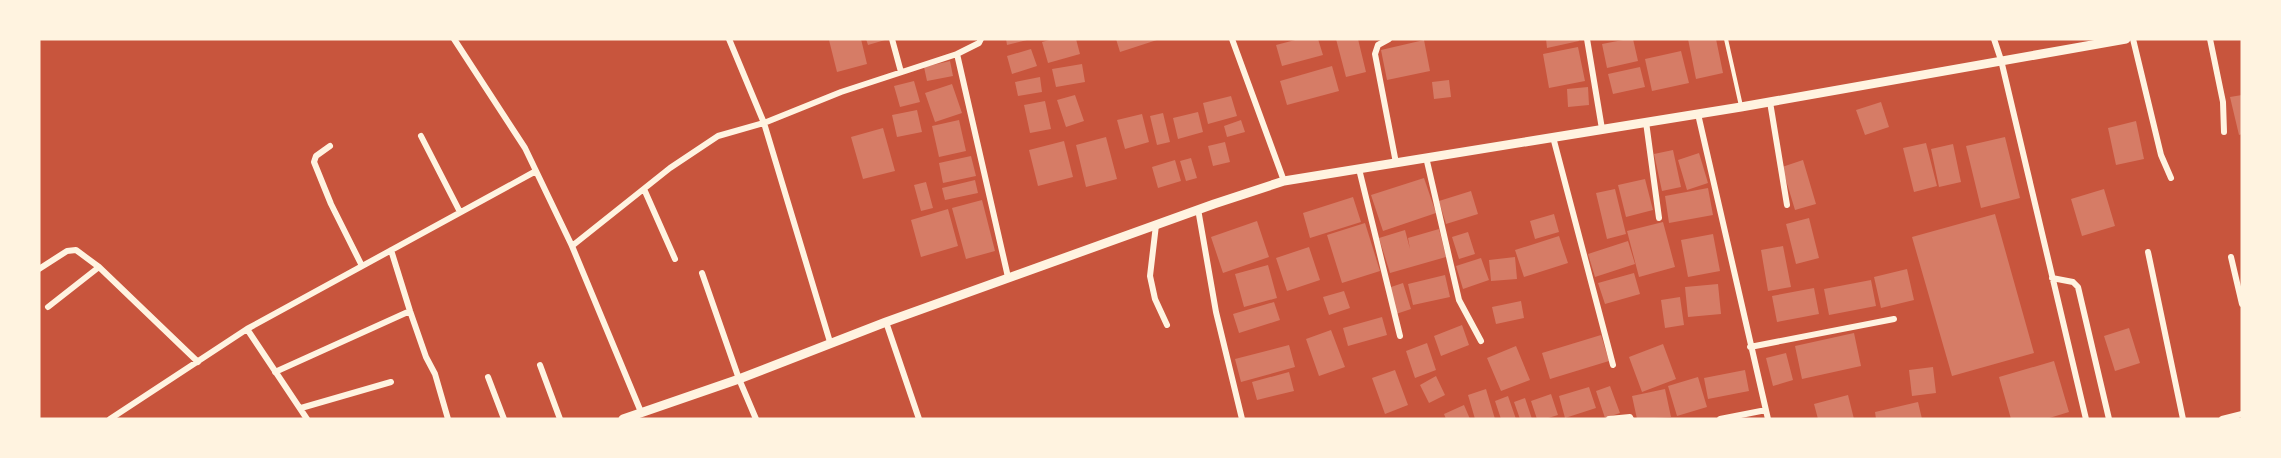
<svg xmlns="http://www.w3.org/2000/svg" width="2281" height="458" font-family="'Alegreya Sans',sans-serif">
<style>
.building{fill:#d67c66}
.lines{fill:none;stroke-linecap:round;stroke-linejoin:round}
.service{stroke:#fff3e0;stroke-width:4}
.minor{stroke:#fff3e0;stroke-width:6}
.tertiary{stroke:#fff3e0;stroke-width:9}
</style>
<rect width="100%" height="100%" fill="#c8553d"/>
<!-- building -->
<path class="building" d="M833,39H861L867,64L837,72L829,40Z
M866,39H885V40L868,45Z
M1006,39H1027V40L1007,45Z
M1053,39H1076L1080,54L1048,63L1042,42Z
M1116,39H1160L1120,52Z
M1299,39H1318L1323,55L1282,66L1276,45Z
M1336,39H1358L1366,72L1346,77Z
M1546,39H1578L1579,41L1547,48Z
M1628,39H1633L1638,61L1607,68L1602,44Z
M1688,39H1716L1723,73L1696,79Z
M1424,40L1430,71L1387,80L1381,50Z
M1578,47L1585,81L1549,88L1543,54Z
M1031,49L1037,66L1012,74L1007,56Z
M1681,51L1689,83L1652,91L1645,59Z
M950,61L953,76L927,81L924,67Z
M1082,64L1085,82L1056,87L1052,69Z
M1332,66L1339,91L1287,105L1280,81Z
M1640,67L1645,87L1613,94L1608,74Z
M1040,77L1042,92L1018,96L1015,82Z
M1449,80L1451,97L1434,99L1432,82Z
M914,81L920,102L900,107L894,86Z
M952,84L962,113L935,122L925,93Z
M1588,87L1589,105L1568,107L1567,89Z
M1075,95L1084,121L1066,127L1057,100Z
M2242,95V134L2239,135L2230,97Z
M1231,96L1237,116L1208,124L1203,103Z
M1045,101L1051,129L1030,133L1024,105Z
M1881,102L1889,127L1865,135L1856,110Z
M917,110L922,132L897,137L892,115Z
M1198,112L1203,132L1178,139L1173,118Z
M1163,113L1170,142L1157,145L1150,116Z
M1142,114L1149,142L1125,149L1117,120Z
M959,120L966,151L939,157L932,126Z
M1241,120L1245,132L1227,137L1224,126Z
M2136,121L2144,159L2116,165L2108,128Z
M883,128L895,171L863,179L851,137Z
M1106,137L1117,179L1086,187L1076,145Z
M2005,137L2020,198L1981,208L1966,146Z
M1064,141L1073,177L1038,186L1029,150Z
M1225,142L1230,162L1213,166L1208,146Z
M1926,143L1937,186L1914,192L1903,148Z
M1953,144L1961,182L1939,187L1931,149Z
M1673,150L1681,187L1662,191L1654,154Z
M1699,153L1708,183L1687,190L1678,160Z
M971,156L976,176L943,183L939,163Z
M1191,158L1197,178L1186,181L1180,161Z
M1175,160L1181,181L1158,188L1152,167Z
M1803,160L1816,204L1795,210L1782,167Z
M1424,178L1436,213L1383,231L1371,195Z
M1645,179L1653,210L1626,217L1618,185Z
M975,180L978,193L945,200L942,188Z
M926,182L933,208L921,211L914,185Z
M1708,188L1713,215L1669,223L1665,196Z
M1615,189L1626,234L1607,239L1596,193Z
M2104,189L2115,226L2082,236L2071,199Z
M1471,191L1478,214L1446,224L1439,201Z
M1353,197L1361,222L1310,238L1303,213Z
M982,200L995,251L966,259L952,208Z
M948,209L958,246L921,257L911,220Z
M1554,214L1559,232L1535,239L1530,221Z
M1995,214L2034,353L1952,376L1912,237Z
M1809,218L1819,258L1796,264L1786,224Z
M1257,221L1269,257L1223,273L1211,237Z
M1663,222L1675,267L1639,277L1627,231Z
M1365,223L1380,271L1342,283L1327,235Z
M1439,229L1446,257L1390,273L1379,238L1405,230L1410,249L1408,238Z
M1468,232L1475,254L1459,259L1452,237Z
M1713,234L1720,271L1688,277L1681,240Z
M1559,236L1568,263L1524,277L1515,250Z
M1628,241L1635,264L1595,277L1588,254Z
M1783,246L1791,287L1768,291L1761,250Z
M1309,247L1320,280L1287,291L1276,258Z
M1515,257L1517,279L1491,281L1489,260Z
M1481,258L1489,280L1463,289L1456,266Z
M1268,265L1277,298L1244,307L1235,274Z
M1907,269L1914,300L1881,308L1874,277Z
M1634,273L1640,294L1605,304L1598,283Z
M1445,275L1450,297L1413,305L1408,284Z
M1871,280L1876,306L1829,315L1824,289Z
M1403,283L1411,309L1396,314L1388,288Z
M1718,284L1721,314L1688,317L1685,287Z
M1814,288L1819,314L1777,322L1772,296Z
M1344,291L1350,308L1329,315L1323,297Z
M1680,297L1684,325L1665,328L1661,300Z
M1521,301L1524,318L1496,324L1492,307Z
M1274,302L1280,320L1239,333L1233,314Z
M1382,317L1387,335L1348,346L1343,328Z
M1462,325L1469,345L1441,356L1434,336Z
M2129,328L2140,363L2115,371L2104,336Z
M1331,330L1345,367L1319,376L1306,339Z
M1854,333L1861,366L1802,379L1795,346Z
M1601,335L1609,361L1550,379L1542,353Z
M1427,343L1436,370L1415,378L1406,351Z
M1663,344L1676,379L1642,392L1629,357Z
M1289,345L1295,367L1241,382L1235,359Z
M1516,346L1530,380L1501,391L1487,358Z
M1786,353L1793,380L1773,386L1766,358Z
M2054,361L2069,412L2046,419H2011L1999,377Z
M1933,367L1936,393L1912,396L1909,370Z
M1395,370L1408,405L1385,414L1372,378Z
M1745,370L1749,391L1708,399L1704,378Z
M1289,372L1294,391L1257,400L1252,382Z
M1436,376L1445,395L1429,403L1420,385Z
M1698,377L1707,407L1677,416L1668,386Z
M1610,386L1620,413L1605,418L1596,391Z
M1589,387L1596,408L1565,418L1559,396Z
M1486,389L1495,419H1475L1468,395Z
M1665,389L1671,417L1637,419L1632,396Z
M1551,394L1558,415L1545,419H1537L1531,401Z
M1848,395L1854,419H1818L1814,404Z
M1508,396L1516,419H1501L1495,401Z
M1525,398L1532,419H1520L1514,402Z
M1918,402L1922,419H1876L1875,412Z
M1464,405L1470,419H1446L1444,414Z"/>
<g class="lines">
<!-- service -->
<path class="service" d="M1726,39L1741,106"/>
<!-- minor -->
<path class="minor" d="M454,39L525,148L572,246L641,412
M729,39L764,123L830,342
M892,39L901,72
M981,39L979,43L957,54L1008,277
M1232,39L1284,181
M1389,39L1378,45L1375,54L1396,163
M1587,39L1602,129
M1994,39L2001,60L2086,419
M2133,39L2161,155L2171,178
M2210,39L2223,102L2224,132
M1770,102L1787,205
M1698,114L1768,419
M1646,122L1659,218
M421,136L460,212
M1553,137L1613,365
M330,146L316,156L314,162L331,204L362,266
M1426,157L1459,300L1481,341
M1359,169L1400,336
M644,189L675,259
M1198,209L1216,312L1242,419
M1156,225L1150,276L1155,299L1167,325
M572,246L670,168L718,136L764,123L841,92L957,54
M391,250L410,311L426,357L435,374L448,419
M2148,252L2183,419
M2231,257L2242,304
M39,269L67,251L76,250L99,267L198,362
M702,273L739,379L756,419
M2052,278L2073,282L2078,287L2109,419
M48,307L99,267
M886,322L919,419
M247,329L307,419
M1750,347L1894,319
M540,365L560,419
M275,372L410,311
M488,377L504,419
M301,408L391,382
M110,419L247,329L536,171
M1609,419L1630,417L1631,419
M1720,419L1766,410
M2222,419L2242,414"/>
<!-- tertiary -->
<path class="tertiary" d="M623,419L739,379L886,322L1214,204L1284,181L1741,107L2126,39"/>
</g>
<!-- border -->
<rect width="2281" height="458" fill="none" stroke="#fff3e0" stroke-width="81"/>
</svg>
